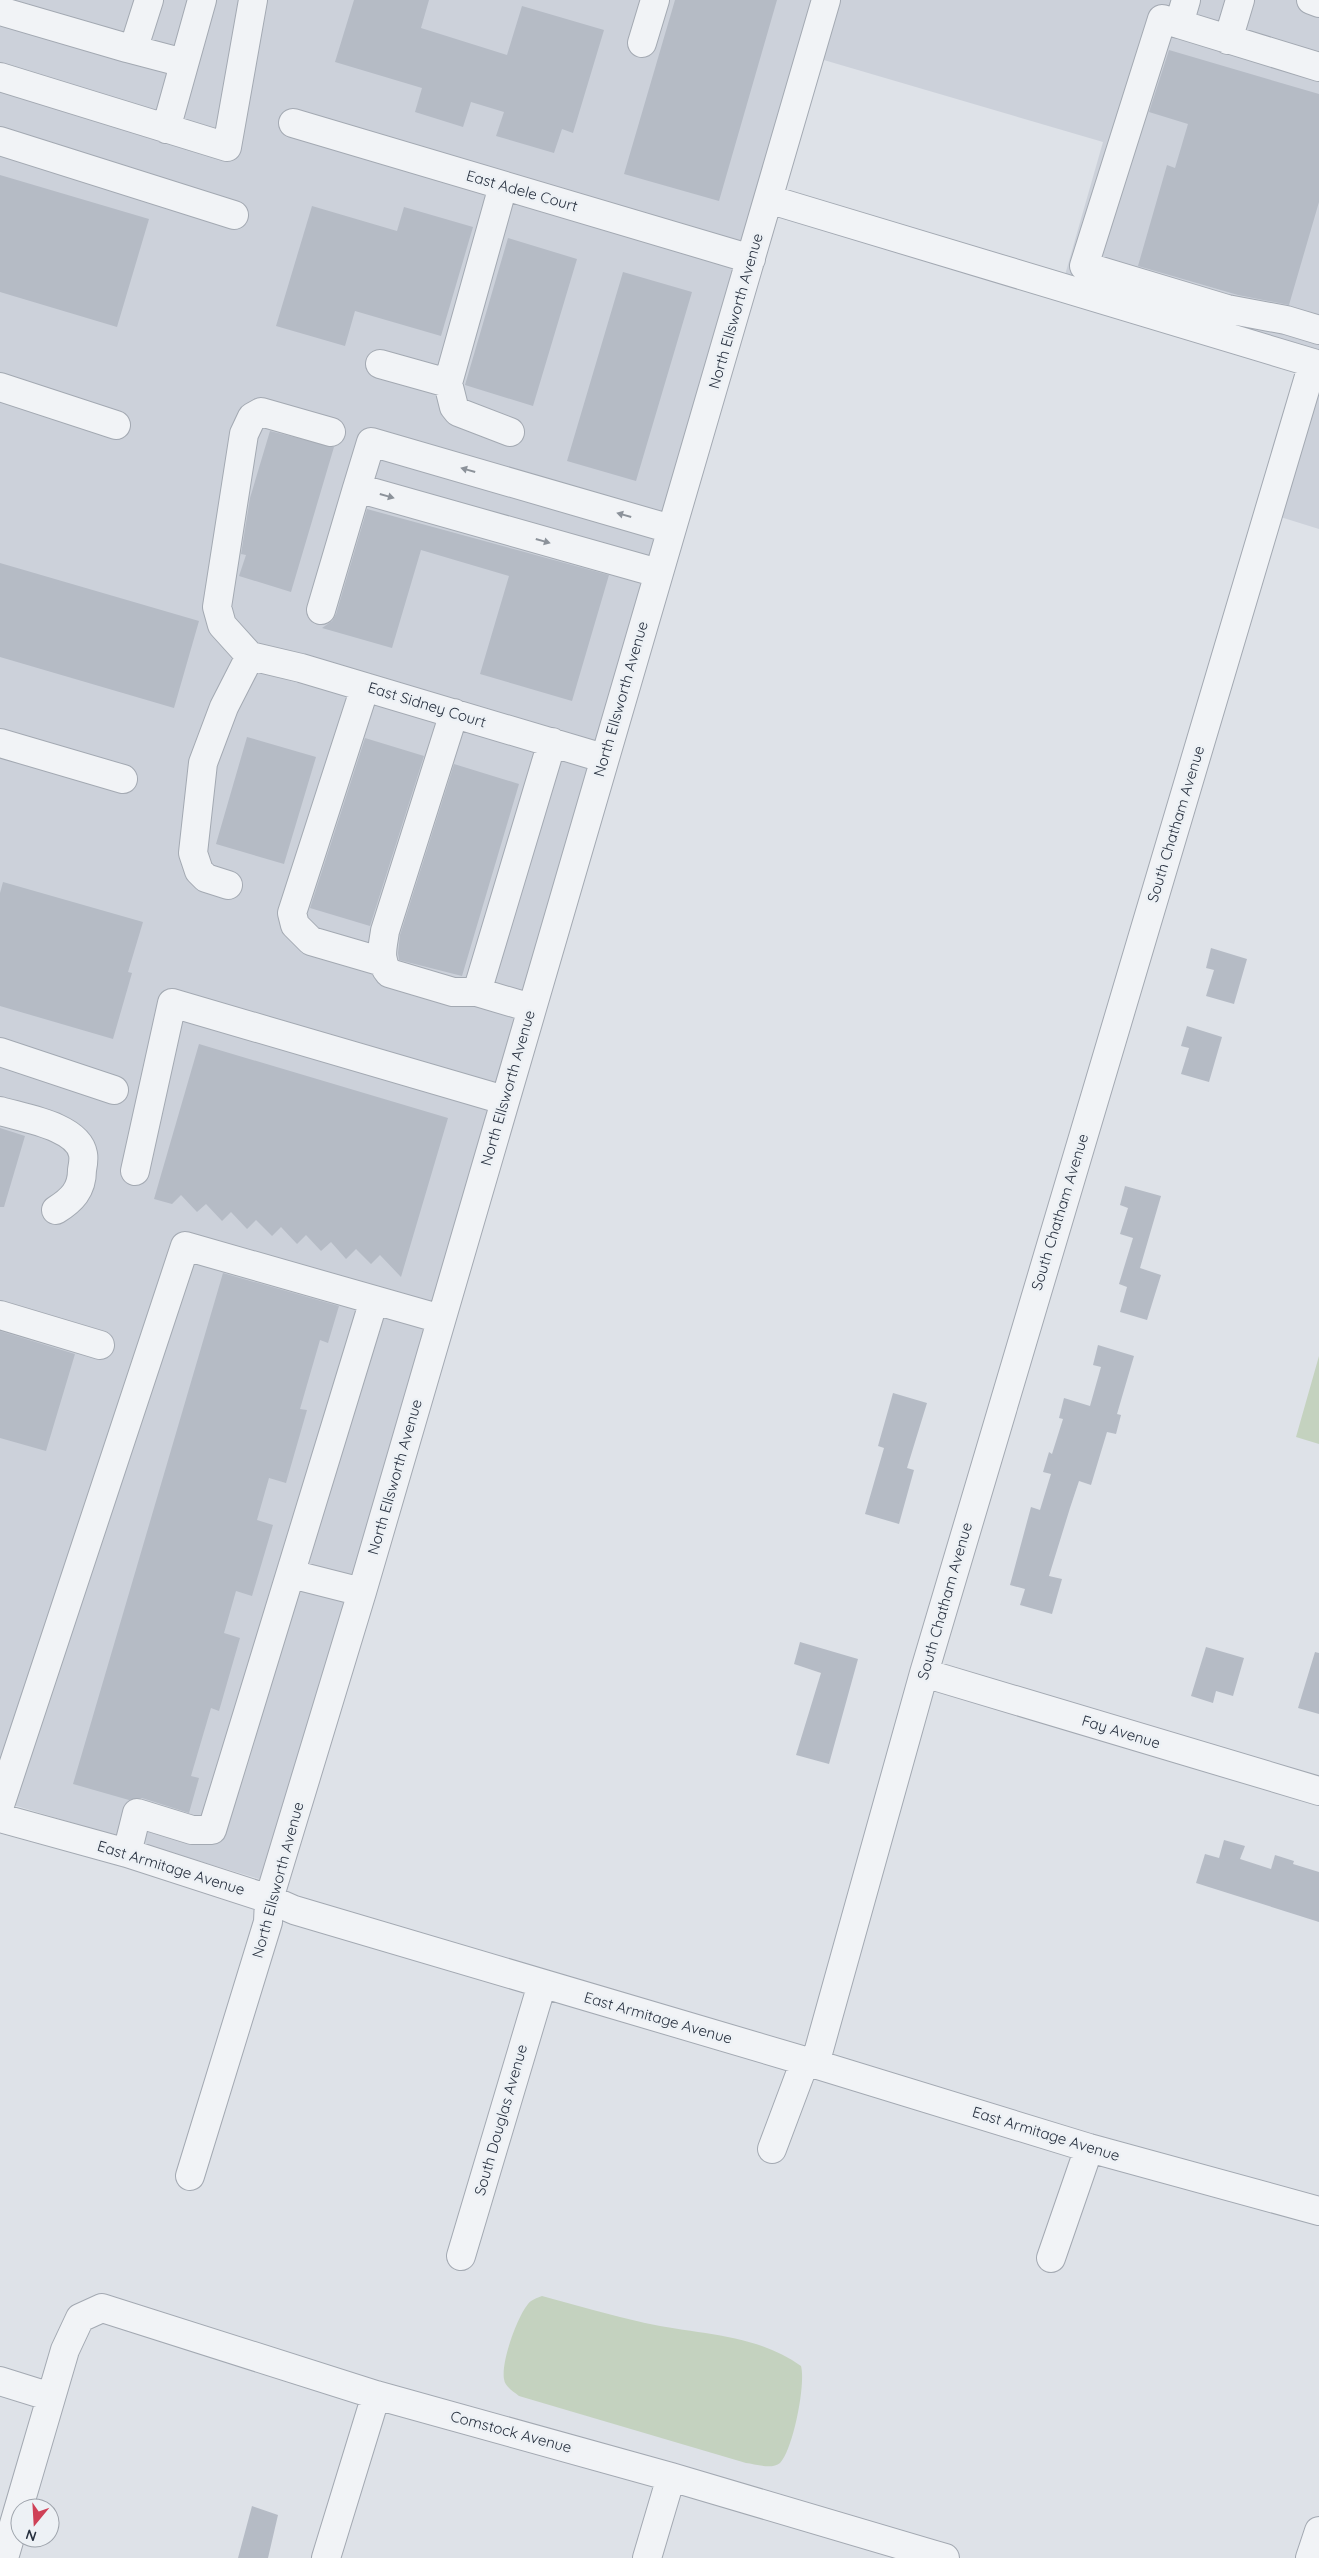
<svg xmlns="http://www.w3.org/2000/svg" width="1319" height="2558" font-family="Quicksand,sans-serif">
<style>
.built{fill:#ccd1da}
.green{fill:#c4d2bf}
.building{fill:#b5bbc5}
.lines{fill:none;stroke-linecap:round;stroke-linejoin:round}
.minor-casing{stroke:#a3a9b2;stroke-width:30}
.minor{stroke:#f1f3f6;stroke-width:28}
.oneway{fill:#8c929a}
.labels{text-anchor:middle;stroke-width:5;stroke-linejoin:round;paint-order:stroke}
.street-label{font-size:15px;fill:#27303f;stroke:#edf1f5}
</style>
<rect width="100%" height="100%" fill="#dee2e8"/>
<!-- built -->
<path class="built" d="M0,0H819L266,1881L0,1801Z
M835,0H1319V359L1063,282L1103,142L817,58Z
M1319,365V529L1274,515Z"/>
<!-- green -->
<path class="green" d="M1319,1356V1444L1296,1437Z
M542,2296C576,2305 610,2315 645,2323C699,2335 755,2333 801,2366C806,2384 793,2450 780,2463C772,2470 755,2464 746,2463L519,2396C513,2391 505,2387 504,2379C501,2362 517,2317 528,2304C531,2300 537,2298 542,2296Z"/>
<!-- building -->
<path class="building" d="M354,0H429L421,28L507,55L522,6L604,30L573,133L562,129L554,153L496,136L504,112L471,102L463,127L415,112L422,88L335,62Z
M675,0H777L719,201L624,174Z
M1169,50L1319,94V202L1289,305L1238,295L1138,266L1167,165L1175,168L1188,124L1149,112Z
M0,175L149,219L117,327L0,292Z
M312,206L397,231L404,207L473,227L441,336L355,311L345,346L276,326Z
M508,238L577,259L533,406L465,385Z
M623,272L692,292L636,481L567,461Z
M270,431L334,447L291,592L239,576L246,555L241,554L250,498Z
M367,509L609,575L572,701L480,674L509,576L421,550L392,648L322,628L332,621L336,614Z
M0,563L199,621L174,708L0,657Z
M247,737L316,757L284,864L216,844Z
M365,738L424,756L370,926L310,908Z
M454,764L519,784L462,976L399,960L398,953L400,935Z
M3,882L143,922L128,972L132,973L113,1039L0,1006V893Z
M1211,948L1247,959L1234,1004L1206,996L1214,970L1206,968Z
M1187,1026L1222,1037L1209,1082L1181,1074L1189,1048L1181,1046Z
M199,1044L448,1118L401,1277L380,1255L371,1264L356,1249L346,1259L331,1242L321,1251L306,1235L297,1244L281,1227L272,1236L256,1220L247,1229L231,1212L222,1221L206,1204L197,1212L181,1195L172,1204L154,1199Z
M0,1128L25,1136L4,1207H0Z
M1125,1186L1161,1196L1140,1268L1161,1275L1147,1320L1120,1312L1127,1287L1119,1284L1133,1238L1120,1234L1128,1208L1120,1205Z
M223,1273L339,1306L328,1343L320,1340L300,1409L307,1410L286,1483L269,1478L257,1520L273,1525L252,1596L236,1591L224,1633L240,1638L219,1711L211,1708L191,1776L199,1778L189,1813L142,1798L129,1800L73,1784Z
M0,1331L75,1354L46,1451L0,1438Z
M1098,1345L1134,1356L1117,1414L1121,1415L1116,1434L1107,1432L1091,1485L1079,1481L1070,1508L1049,1576L1062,1579L1052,1614L1020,1605L1025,1589L1010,1585L1031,1507L1040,1510L1051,1474L1043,1472L1049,1452L1052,1454L1063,1419L1059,1418L1064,1398L1090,1406L1101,1367L1093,1365Z
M893,1393L927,1403L907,1468L914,1470L899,1524L865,1514L884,1448L878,1446Z
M800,1642L858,1659L829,1764L796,1755L821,1673L794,1664Z
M1206,1647L1244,1658L1233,1696L1216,1691L1213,1703L1191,1696Z
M1315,1652L1319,1653V1714L1298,1708Z
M1224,1840L1245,1846L1240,1859L1271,1869L1275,1855L1294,1861L1293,1864L1319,1872V1922L1196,1883L1205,1854L1219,1858Z
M252,2506L278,2515L268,2558H238Z"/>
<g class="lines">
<!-- minor casing -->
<g class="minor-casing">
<path id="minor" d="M1186,0L1179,24L1319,67
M1311,0L1319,3
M0,11L127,48L136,41L149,0
M1179,24L1162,19L1084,266L1227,309L1286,320L1319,330
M1228,40L1240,0
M642,43L655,0
M127,48L184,63
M0,77L227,147L253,0
M293,123L751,259
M166,129L202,0
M0,141L234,215
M768,199L1313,363L924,1673L815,2064
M380,364L448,383L503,186
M448,383L454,407L458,412L510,432
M0,387L116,425
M658,573L357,488L371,442L671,529
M321,610L357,488
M250,656L301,668L603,758
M250,656L222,625L217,607L244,434L252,417L261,412L331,432
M365,687L292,913L295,925L311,941L383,962
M454,713L385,931C383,946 378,960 389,973L453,992H477
M0,743L123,779
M228,885L206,878L199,871L193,853L203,763L224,707L250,656
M531,1008L477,992L552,742
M0,1052L114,1090
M0,1111C23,1118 78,1126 83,1154C84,1159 83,1165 82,1170C82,1190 72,1200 56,1210
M135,1171L172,1003L504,1100
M0,1315L100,1345
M291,1574L362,1592
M924,1673L1319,1791
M0,1805L185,1246L441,1319
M0,1818L127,1853L269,1899L294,1910L815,2064L1089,2148L1319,2211
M127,1853L137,1813L192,1830H212L374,1300
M772,2149L805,2061
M190,2176L268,1922L269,1899L362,1592L826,0
M461,2256L542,1984
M1051,2258L1089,2148
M0,2381L51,2397
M4,2558L65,2350L80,2318L102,2308L376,2395L671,2477L945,2558
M326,2558L376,2395
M647,2558L671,2477
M1310,2558L1319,2531"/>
</g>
<!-- minor -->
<use href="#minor" class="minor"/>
</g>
<!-- one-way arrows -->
<defs><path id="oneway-solid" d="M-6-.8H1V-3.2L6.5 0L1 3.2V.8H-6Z" transform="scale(1.25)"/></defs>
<g class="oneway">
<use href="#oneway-solid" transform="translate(468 470) rotate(-164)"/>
<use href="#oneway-solid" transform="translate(387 496) rotate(16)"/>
<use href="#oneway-solid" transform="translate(624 515) rotate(-164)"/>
<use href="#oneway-solid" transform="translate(543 541) rotate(16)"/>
</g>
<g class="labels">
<!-- street labels -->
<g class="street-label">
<text transform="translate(522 191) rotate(16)" y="5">East Adele Court</text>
<text transform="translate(736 311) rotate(-74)" y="5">North Ellsworth Avenue</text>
<text transform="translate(621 699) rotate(-74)" y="5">North Ellsworth Avenue</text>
<text transform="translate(427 705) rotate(17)" y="5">East Sidney Court</text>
<text transform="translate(1176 824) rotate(-73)" y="5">South Chatham Avenue</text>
<text transform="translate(508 1088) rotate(-74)" y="5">North Ellsworth Avenue</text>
<text transform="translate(1060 1212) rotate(-73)" y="5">South Chatham Avenue</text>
<text transform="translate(395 1477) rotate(-74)" y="5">North Ellsworth Avenue</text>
<text transform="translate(945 1601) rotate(-74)" y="5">South Chatham Avenue</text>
<text transform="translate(1121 1732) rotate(17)" y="5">Fay Avenue</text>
<text transform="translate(171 1868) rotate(17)" y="5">East Armitage Avenue</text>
<text transform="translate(278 1880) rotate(-75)" y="5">North Ellsworth Avenue</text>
<text transform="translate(658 2018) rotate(16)" y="5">East Armitage Avenue</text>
<text transform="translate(501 2120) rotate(-74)" y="5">South Douglas Avenue</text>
<text transform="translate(1046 2134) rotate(17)" y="5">East Armitage Avenue</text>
<text transform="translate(511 2432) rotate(15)" y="5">Comstock Avenue</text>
</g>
</g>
<!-- north arrow -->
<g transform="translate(35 2523) rotate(198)"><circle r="24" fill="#edf1f5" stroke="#9ea4ac"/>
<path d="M0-4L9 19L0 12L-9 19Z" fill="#cf4157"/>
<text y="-8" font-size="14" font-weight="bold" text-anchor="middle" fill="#27303f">N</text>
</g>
</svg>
